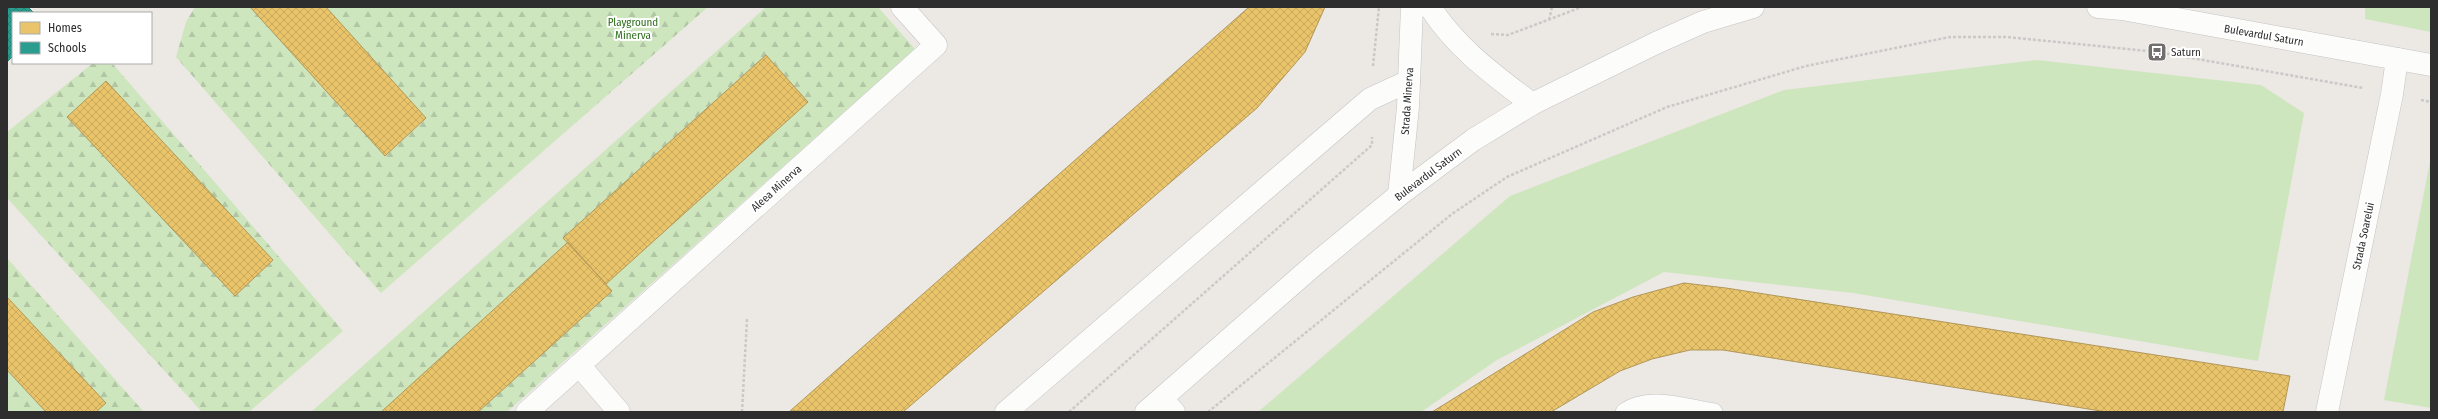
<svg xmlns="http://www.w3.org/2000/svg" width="2438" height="419" font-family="'Fira Sans Condensed',sans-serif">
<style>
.grass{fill:#cee6be}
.forest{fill:url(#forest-firs)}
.homes{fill:url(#homes-cross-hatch);stroke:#b19758}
.schools{fill:url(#schools-cross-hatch);stroke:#2b7c72}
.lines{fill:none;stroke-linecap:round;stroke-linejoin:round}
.service-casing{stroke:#c5c4c5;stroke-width:18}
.minor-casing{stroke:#c5c4c5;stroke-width:23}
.tertiary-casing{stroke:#c5c4c5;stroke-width:23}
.secondary-casing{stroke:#c5c4c5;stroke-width:23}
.path{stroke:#c9c9c8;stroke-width:2.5;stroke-dasharray:3 2;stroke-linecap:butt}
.service{stroke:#fcfcfb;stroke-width:17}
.minor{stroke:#fcfcfb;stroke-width:22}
.tertiary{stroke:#fcfcfb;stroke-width:22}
.secondary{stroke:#fcfcfb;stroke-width:22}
.labels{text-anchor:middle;stroke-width:4;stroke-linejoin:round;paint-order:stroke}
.park-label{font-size:11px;fill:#2c6e1b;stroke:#fff}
.street-label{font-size:11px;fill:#2e2e2e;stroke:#fff}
.poi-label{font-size:11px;fill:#2e2e2e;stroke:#fff;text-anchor:start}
</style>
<defs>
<pattern id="forest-firs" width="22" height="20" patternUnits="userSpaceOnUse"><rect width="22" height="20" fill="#cee6be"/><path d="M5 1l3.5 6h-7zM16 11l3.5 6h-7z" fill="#b1c6a4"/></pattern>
<pattern id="homes-cross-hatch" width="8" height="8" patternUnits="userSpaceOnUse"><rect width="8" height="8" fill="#e9c46a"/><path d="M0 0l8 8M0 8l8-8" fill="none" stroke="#c8a95c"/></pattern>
<pattern id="schools-cross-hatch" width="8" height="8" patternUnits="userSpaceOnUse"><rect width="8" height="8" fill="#2a9d8f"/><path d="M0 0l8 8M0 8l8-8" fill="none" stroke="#248075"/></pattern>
</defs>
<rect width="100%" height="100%" fill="#ece8e4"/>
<!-- grass -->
<path class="grass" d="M2365,7L2431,8V32L2365,19Z
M2037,60L2261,85L2304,113L2258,361L1853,293L1664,272L1497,360L1421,412H1258L1510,196L1784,90Z
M2431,156V408L2384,400Z"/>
<!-- forest -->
<path class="forest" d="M195,7H708L381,293L176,57L186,22Z
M766,7H878L915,49L507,412H311Z
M93,63H112L343,331L249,412H202L7,198V132Z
M7,258L144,412H7Z"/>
<!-- homes -->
<path class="homes" d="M250,7H326L426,118L385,156Z
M1249,7H1325L1305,52L1257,108L903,412L790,411Z
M766,55L808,102L606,284L563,238Z
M106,81L273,260L235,296L67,117Z
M568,242L612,291L478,412H381Z
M1684,283L1726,288L2290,376L2283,412H2107L1723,350H1690L1652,359L1620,371L1551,412H1432L1593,312L1633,297Z
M7,297L106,403L96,412H46L7,370Z"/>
<!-- schools -->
<path class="schools" d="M7,7H28L34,13H13V56L7,62Z"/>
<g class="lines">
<!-- service casing -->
<g class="service-casing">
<path id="service" d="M1624,412C1649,394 1686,408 1714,412"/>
</g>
<!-- minor casing -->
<g class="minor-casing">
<path id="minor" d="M579,365L619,412
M1162,399L1174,412
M527,412L936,45L902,7
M1006,412L1370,99L1409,81
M2327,412L2392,94L2397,59"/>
</g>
<!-- tertiary casing -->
<g class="tertiary-casing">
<path id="tertiary" d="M1430,7C1456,48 1494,75 1532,104
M1399,195L1408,107L1412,7"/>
</g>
<!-- secondary casing -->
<g class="secondary-casing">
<path id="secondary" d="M2098,7L2122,9L2431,65
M1146,412L1314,265L1399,195L1473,140L1532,104L1656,43L1703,22L1753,7"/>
</g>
<!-- path -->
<path class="path" d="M1549,20L1552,7
M1491,34L1508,35L1582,7
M1373,66L1379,7
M2421,100L2431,102
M742,412L747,319
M1069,412L1372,145V137
M1208,412L1452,214L1507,177L1667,107L1806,66L1950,37H2007L2157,52L2363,88"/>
<!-- service -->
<use href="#service" class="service"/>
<!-- minor -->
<use href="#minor" class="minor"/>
<!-- tertiary -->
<use href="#tertiary" class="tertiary"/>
<!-- secondary -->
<use href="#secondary" class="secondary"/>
</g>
<!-- icons -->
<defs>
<g id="bus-square" transform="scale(1)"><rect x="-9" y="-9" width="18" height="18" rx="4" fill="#706f6e" stroke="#fff"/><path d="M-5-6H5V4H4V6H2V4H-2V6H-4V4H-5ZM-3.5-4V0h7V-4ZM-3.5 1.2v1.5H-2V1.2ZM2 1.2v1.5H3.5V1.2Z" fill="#fff"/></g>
</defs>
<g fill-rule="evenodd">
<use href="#bus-square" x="2157" y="52"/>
</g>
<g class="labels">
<!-- park labels -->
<g class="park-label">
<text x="633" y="26">Playground<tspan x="633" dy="13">Minerva</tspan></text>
</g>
<!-- street labels -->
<g class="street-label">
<text transform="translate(2264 35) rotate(10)" y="4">Bulevardul Saturn</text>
<text transform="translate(1407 101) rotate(-86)" y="4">Strada Minerva</text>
<text transform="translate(1428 174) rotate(-37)" y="4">Bulevardul Saturn</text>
<text transform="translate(776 188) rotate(-42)" y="4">Aleea Minerva</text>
<text transform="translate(2363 236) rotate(-78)" y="4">Strada Soarelui</text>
</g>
<!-- poi labels -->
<g class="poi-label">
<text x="2171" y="56">Saturn</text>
</g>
</g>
<!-- border -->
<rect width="2438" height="419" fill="none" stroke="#2e2e2e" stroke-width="16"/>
<!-- legend -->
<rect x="12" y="12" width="140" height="52" fill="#ffffff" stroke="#ababab"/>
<rect x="20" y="22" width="20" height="12" fill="#e9c46a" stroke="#ababab"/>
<text x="48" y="32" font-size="12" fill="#2e2e2e">Homes</text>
<rect x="20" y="42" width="20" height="12" fill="#2a9d8f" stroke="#ababab"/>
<text x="48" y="52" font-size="12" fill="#2e2e2e">Schools</text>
</svg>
